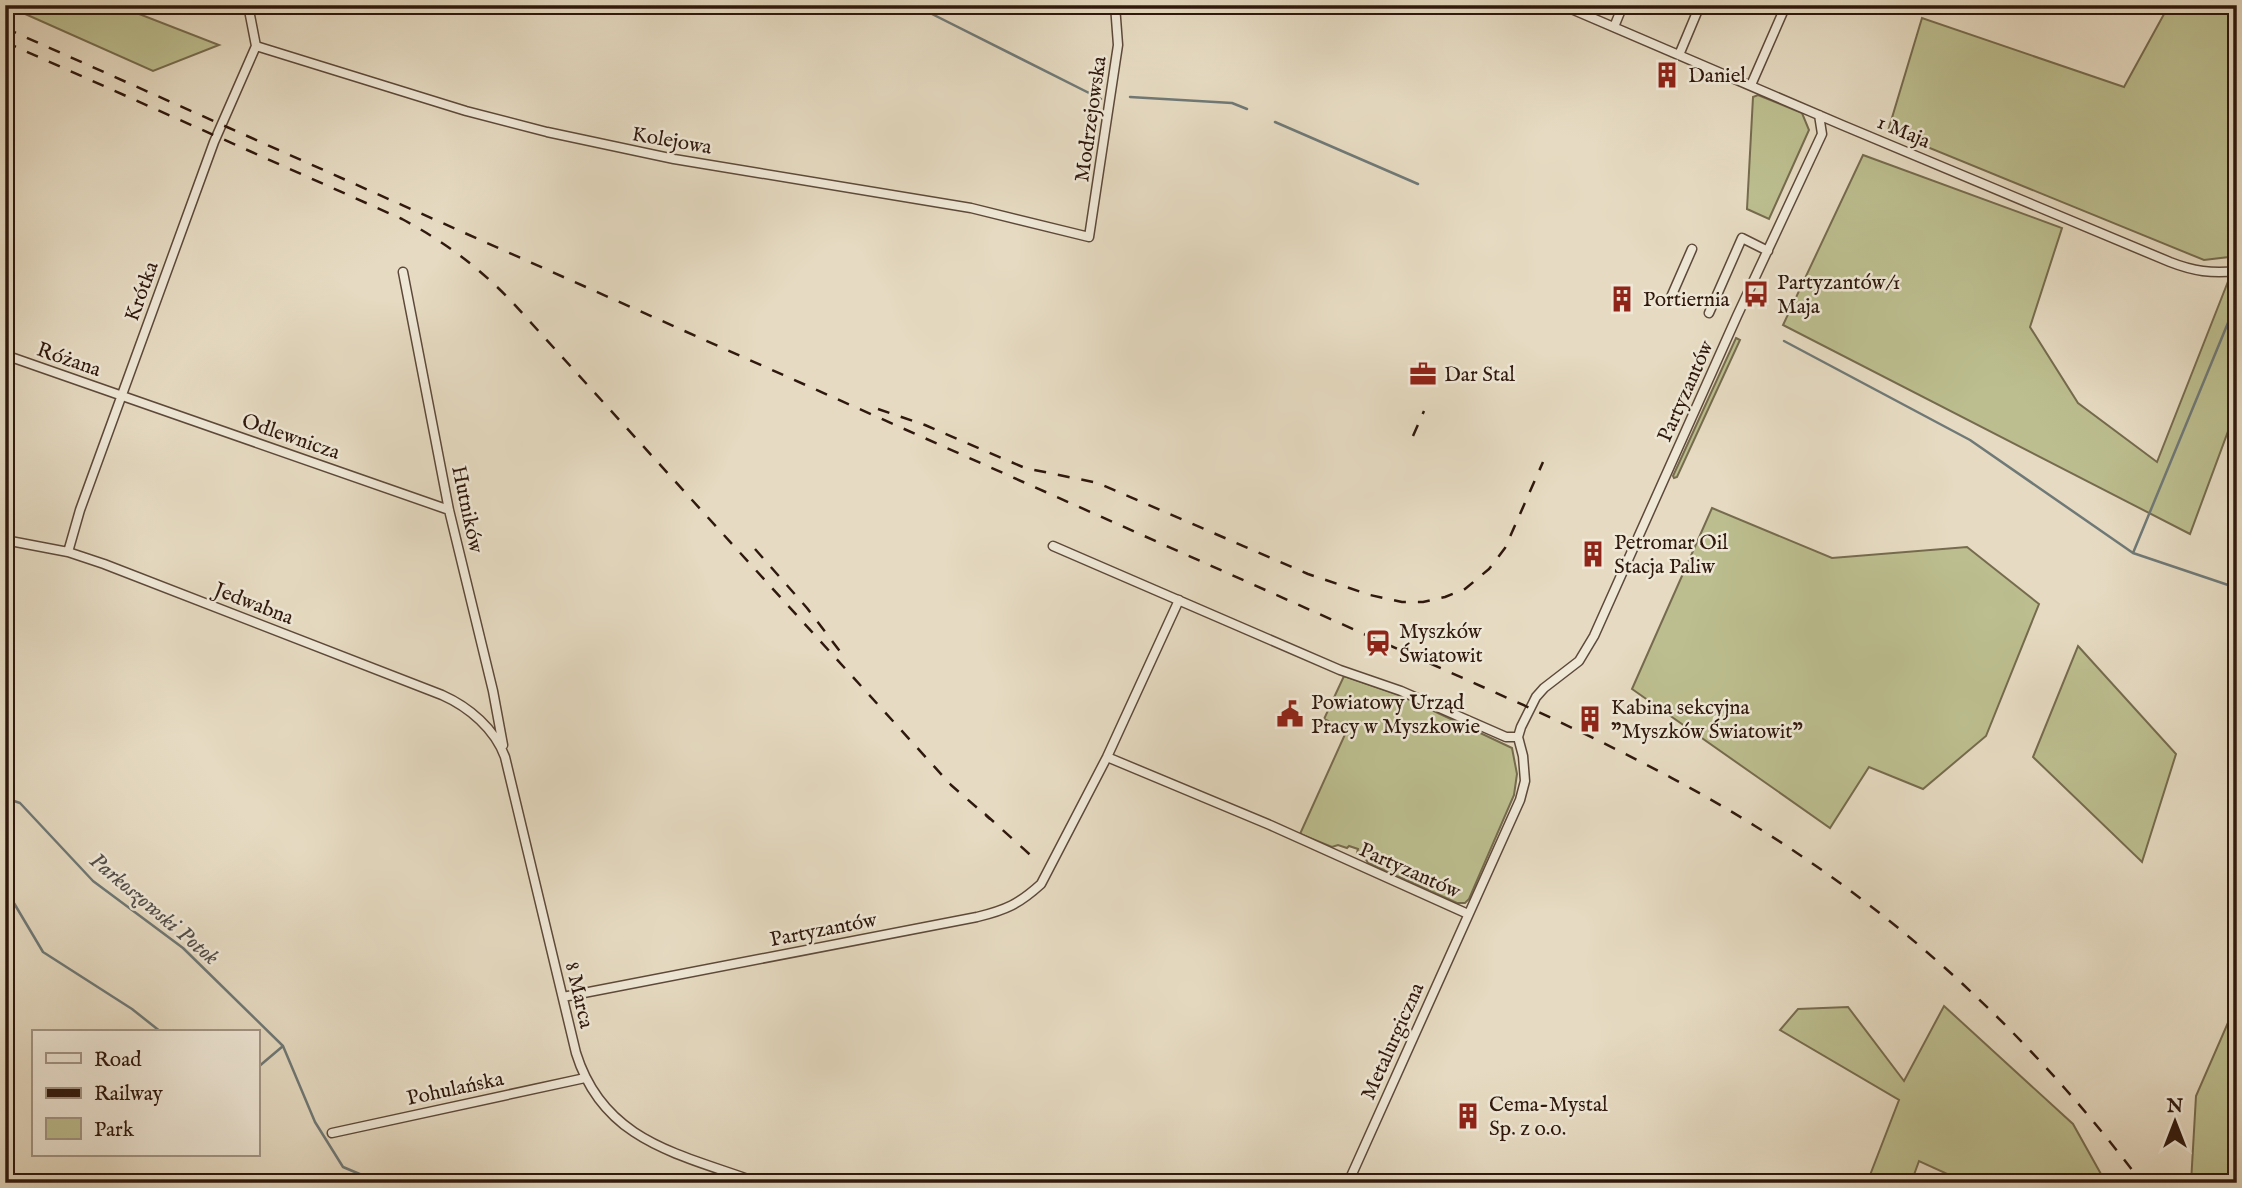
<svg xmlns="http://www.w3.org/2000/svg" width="2242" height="1188" font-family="'IM FELL English',serif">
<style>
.green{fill:#bcbe8f;stroke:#766b4e;stroke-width:2}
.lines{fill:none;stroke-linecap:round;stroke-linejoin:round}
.stream{stroke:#6f7977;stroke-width:2.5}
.street-casing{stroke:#5d493a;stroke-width:11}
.street{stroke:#efe8d7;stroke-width:8}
.rail{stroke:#2f180d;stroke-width:2.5;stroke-dasharray:12 12;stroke-linecap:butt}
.labels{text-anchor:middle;stroke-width:5;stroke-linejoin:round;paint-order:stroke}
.poi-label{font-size:21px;fill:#2f180d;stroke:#efe8d7;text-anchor:start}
.street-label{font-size:21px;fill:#2f180d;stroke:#efe8d7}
.water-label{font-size:23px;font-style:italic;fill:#54504b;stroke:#efe8d7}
</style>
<rect width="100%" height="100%" fill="#e6dbc2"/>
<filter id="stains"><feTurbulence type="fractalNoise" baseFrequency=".00286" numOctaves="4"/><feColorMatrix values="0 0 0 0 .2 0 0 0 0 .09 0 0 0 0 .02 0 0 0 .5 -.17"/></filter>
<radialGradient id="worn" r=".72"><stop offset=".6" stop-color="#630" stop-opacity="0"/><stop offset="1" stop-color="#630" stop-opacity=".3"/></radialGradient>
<!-- green -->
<path class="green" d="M5,5H116L219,45L153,71Z
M2169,5H2237V256L2204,260L1888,131L1922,18L2124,87Z
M1758,95L1802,113L1809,130L1769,219L1747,209L1753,97Z
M1863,155L2062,228L2030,327L2078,403L2157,462L2229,279L2237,280V407L2190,534L1783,325Z
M1736,338L1740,340L1677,477L1674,478L1673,476Z
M1712,508L1832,558L1967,547L2039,604L1986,736L1923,789L1869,767L1830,828L1632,689Z
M2078,646L2176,754L2142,862L2033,757Z
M1344,676L1400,695L1512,748L1517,774L1514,795L1469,899L1465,903H1457L1368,863L1364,856L1357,853L1358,849L1349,846L1347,848L1338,845L1332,847L1300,834L1347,730L1324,719Z
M2237,1002V1183H2191L2196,1096Z
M1944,1006L2073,1124L2106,1183H1967L1919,1161L1911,1183H1867L1899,1100L1780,1030L1798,1009L1848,1007L1904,1081Z"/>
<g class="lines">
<!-- stream -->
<path class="stream" d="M911,5L926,11L1101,99
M1130,97L1232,103L1247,109
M1275,122L1418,184
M1784,341L1970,440L2133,553L2237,588
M2133,553L2237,301
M5,798L20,803L93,881L183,948L283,1046L315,1122L343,1167L381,1183
M5,888L43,952L132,1009L161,1032
M257,1068L283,1046"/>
<!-- street casing -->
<g class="street-casing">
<path id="street" d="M248,5L256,46
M1562,5L1842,125L2170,262C2193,271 2212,274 2237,271
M1614,27L1623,5
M256,46L466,111L547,132L674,159L971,208L1089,237L1118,45L1115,5
M1679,55L1700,5
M1751,85L1786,5
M403,272L449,510L493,691L503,745
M1671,297L1692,249
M1709,313L1742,238L1768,251
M5,355L449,510
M5,540L68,552L104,564L442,695C469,707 495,729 505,757L576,1053C604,1143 681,1154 759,1183
M1053,546L1340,670L1401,691L1506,737H1518
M68,552L80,510L214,142L256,46
M1107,757L1270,825L1468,914
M563,997L977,917C1006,910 1019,904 1041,884L1107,757L1179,600
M332,1133L585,1078
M1348,1183L1520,800L1525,781L1523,756L1518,737L1521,727L1536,697L1544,688L1579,661L1594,636L1737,316L1822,134L1819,115"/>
</g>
<!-- street -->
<use href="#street" class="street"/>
<!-- rail -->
<path class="rail" d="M5,28L1530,708C1607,744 1683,781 1755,826C1906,919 2036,1042 2142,1183
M5,42L402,219C445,242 480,268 514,304L951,785L990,819
M878,409L925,425L1025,468L1098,483L1308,574L1370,595L1402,602H1423L1445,597L1465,589L1489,569L1505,548L1543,462
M1413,436L1424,411
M755,549L807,608L842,654
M985,814L1037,861"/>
</g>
<!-- icons -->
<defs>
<g id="building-bare" transform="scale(2.1)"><path d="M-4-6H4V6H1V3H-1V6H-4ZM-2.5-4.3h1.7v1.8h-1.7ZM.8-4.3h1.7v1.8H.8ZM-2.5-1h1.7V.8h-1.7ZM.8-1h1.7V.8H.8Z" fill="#8f2418" stroke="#efe8d7" stroke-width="2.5" paint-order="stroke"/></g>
<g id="bus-bare" transform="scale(2.1)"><path d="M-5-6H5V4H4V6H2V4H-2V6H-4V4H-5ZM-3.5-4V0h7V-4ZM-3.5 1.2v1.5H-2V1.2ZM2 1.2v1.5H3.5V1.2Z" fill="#8f2418" stroke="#efe8d7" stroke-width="2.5" paint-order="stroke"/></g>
<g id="office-bare" transform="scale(2.1)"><path d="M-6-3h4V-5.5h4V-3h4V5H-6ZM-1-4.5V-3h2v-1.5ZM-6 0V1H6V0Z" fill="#8f2418" stroke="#efe8d7" stroke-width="2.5" paint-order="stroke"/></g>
<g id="station-bare" transform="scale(2.1)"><path d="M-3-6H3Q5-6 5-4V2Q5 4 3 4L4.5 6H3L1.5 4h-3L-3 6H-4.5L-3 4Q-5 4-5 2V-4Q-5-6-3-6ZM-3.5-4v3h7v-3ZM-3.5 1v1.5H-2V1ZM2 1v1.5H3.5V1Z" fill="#8f2418" stroke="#efe8d7" stroke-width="2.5" paint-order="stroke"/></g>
<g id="civic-bare" transform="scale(2.1)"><path d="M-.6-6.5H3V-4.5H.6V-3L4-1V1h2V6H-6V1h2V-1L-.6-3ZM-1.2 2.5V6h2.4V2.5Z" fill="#8f2418" stroke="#efe8d7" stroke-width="2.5" paint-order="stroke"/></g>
</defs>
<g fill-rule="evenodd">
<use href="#building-bare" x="1667" y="75"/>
<use href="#bus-bare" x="1756" y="294"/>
<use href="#building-bare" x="1622" y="299"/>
<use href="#office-bare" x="1423" y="374"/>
<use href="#building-bare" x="1593" y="554"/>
<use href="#station-bare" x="1378" y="643"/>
<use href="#civic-bare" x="1290" y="714"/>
<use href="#building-bare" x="1590" y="719"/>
<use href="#building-bare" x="1468" y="1116"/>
</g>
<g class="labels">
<!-- poi labels -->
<g class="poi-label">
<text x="1688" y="82">Daniel</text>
<text x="1777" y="289">Partyzantów/1<tspan x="1777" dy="24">Maja</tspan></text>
<text x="1643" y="306">Portiernia</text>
<text x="1444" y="381">Dar Stal</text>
<text x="1614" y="549">Petromar Oil<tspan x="1614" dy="24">Stacja Paliw</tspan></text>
<text x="1399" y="638">Myszków<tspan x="1399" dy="24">Światowit</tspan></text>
<text x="1311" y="709">Powiatowy Urząd<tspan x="1311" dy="24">Pracy w Myszkowie</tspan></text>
<text x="1611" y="714">Kabina sekcyjna<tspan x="1611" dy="24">"Myszków Światowit"</tspan></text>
<text x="1489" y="1111">Cema-Mystal<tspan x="1489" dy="24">Sp. z o.o.</tspan></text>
</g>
<!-- street labels -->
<g class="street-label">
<text transform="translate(1090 119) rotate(-82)" y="7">Modrzejowska</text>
<text transform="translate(1904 131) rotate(23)" y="7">1 Maja</text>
<text transform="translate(672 140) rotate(10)" y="7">Kolejowa</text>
<text transform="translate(141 291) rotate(-70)" y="7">Krótka</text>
<text transform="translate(69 359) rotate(19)" y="7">Różana</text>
<text transform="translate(1685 391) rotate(-66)" y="7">Partyzantów</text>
<text transform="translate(291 436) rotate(19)" y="7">Odlewnicza</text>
<text transform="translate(468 509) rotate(78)" y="7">Hutników</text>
<text transform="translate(254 603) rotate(21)" y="7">Jedwabna</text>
<text transform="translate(1410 870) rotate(24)" y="7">Partyzantów</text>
<text transform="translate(823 929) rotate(-11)" y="7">Partyzantów</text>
<text transform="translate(580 995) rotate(77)" y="7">8 Marca</text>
<text transform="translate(1392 1041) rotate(-66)" y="7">Metalurgiczna</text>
<text transform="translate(455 1088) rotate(-12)" y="7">Pohulańska</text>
</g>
<!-- water labels -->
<g class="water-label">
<text transform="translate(155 908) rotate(40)" y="8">Parkoszowski Potok</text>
</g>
</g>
<!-- margin -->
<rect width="2242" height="1188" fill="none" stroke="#e6dbc2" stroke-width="28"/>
<rect x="7" y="7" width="2228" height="1174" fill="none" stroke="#2f180d" stroke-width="3.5"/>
<rect x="14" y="14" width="2214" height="1160" fill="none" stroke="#2f180d" stroke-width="2"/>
<!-- legend -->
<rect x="32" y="1030" width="228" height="126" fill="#efe8d7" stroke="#a29586" stroke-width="2"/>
<rect x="46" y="1053" width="35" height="10" fill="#efe8d7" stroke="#a29586" stroke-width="2"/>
<text x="94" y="1066" font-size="21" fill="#2f180d">Road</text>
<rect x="46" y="1088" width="35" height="10" fill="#2f180d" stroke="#a29586" stroke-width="2"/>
<text x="94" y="1100" font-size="21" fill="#2f180d">Railway</text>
<rect x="46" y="1118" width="35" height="21" fill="#bcbe8f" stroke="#a29586" stroke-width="2"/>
<text x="94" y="1136" font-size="21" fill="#2f180d">Park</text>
<!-- north arrow -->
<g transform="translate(2175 1122)" stroke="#efe8d7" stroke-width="5" paint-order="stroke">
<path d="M0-5L12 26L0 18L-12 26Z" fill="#2f180d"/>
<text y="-10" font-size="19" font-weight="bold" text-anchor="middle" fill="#2f180d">N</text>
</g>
<rect width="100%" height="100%" filter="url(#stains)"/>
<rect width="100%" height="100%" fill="url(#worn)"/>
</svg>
